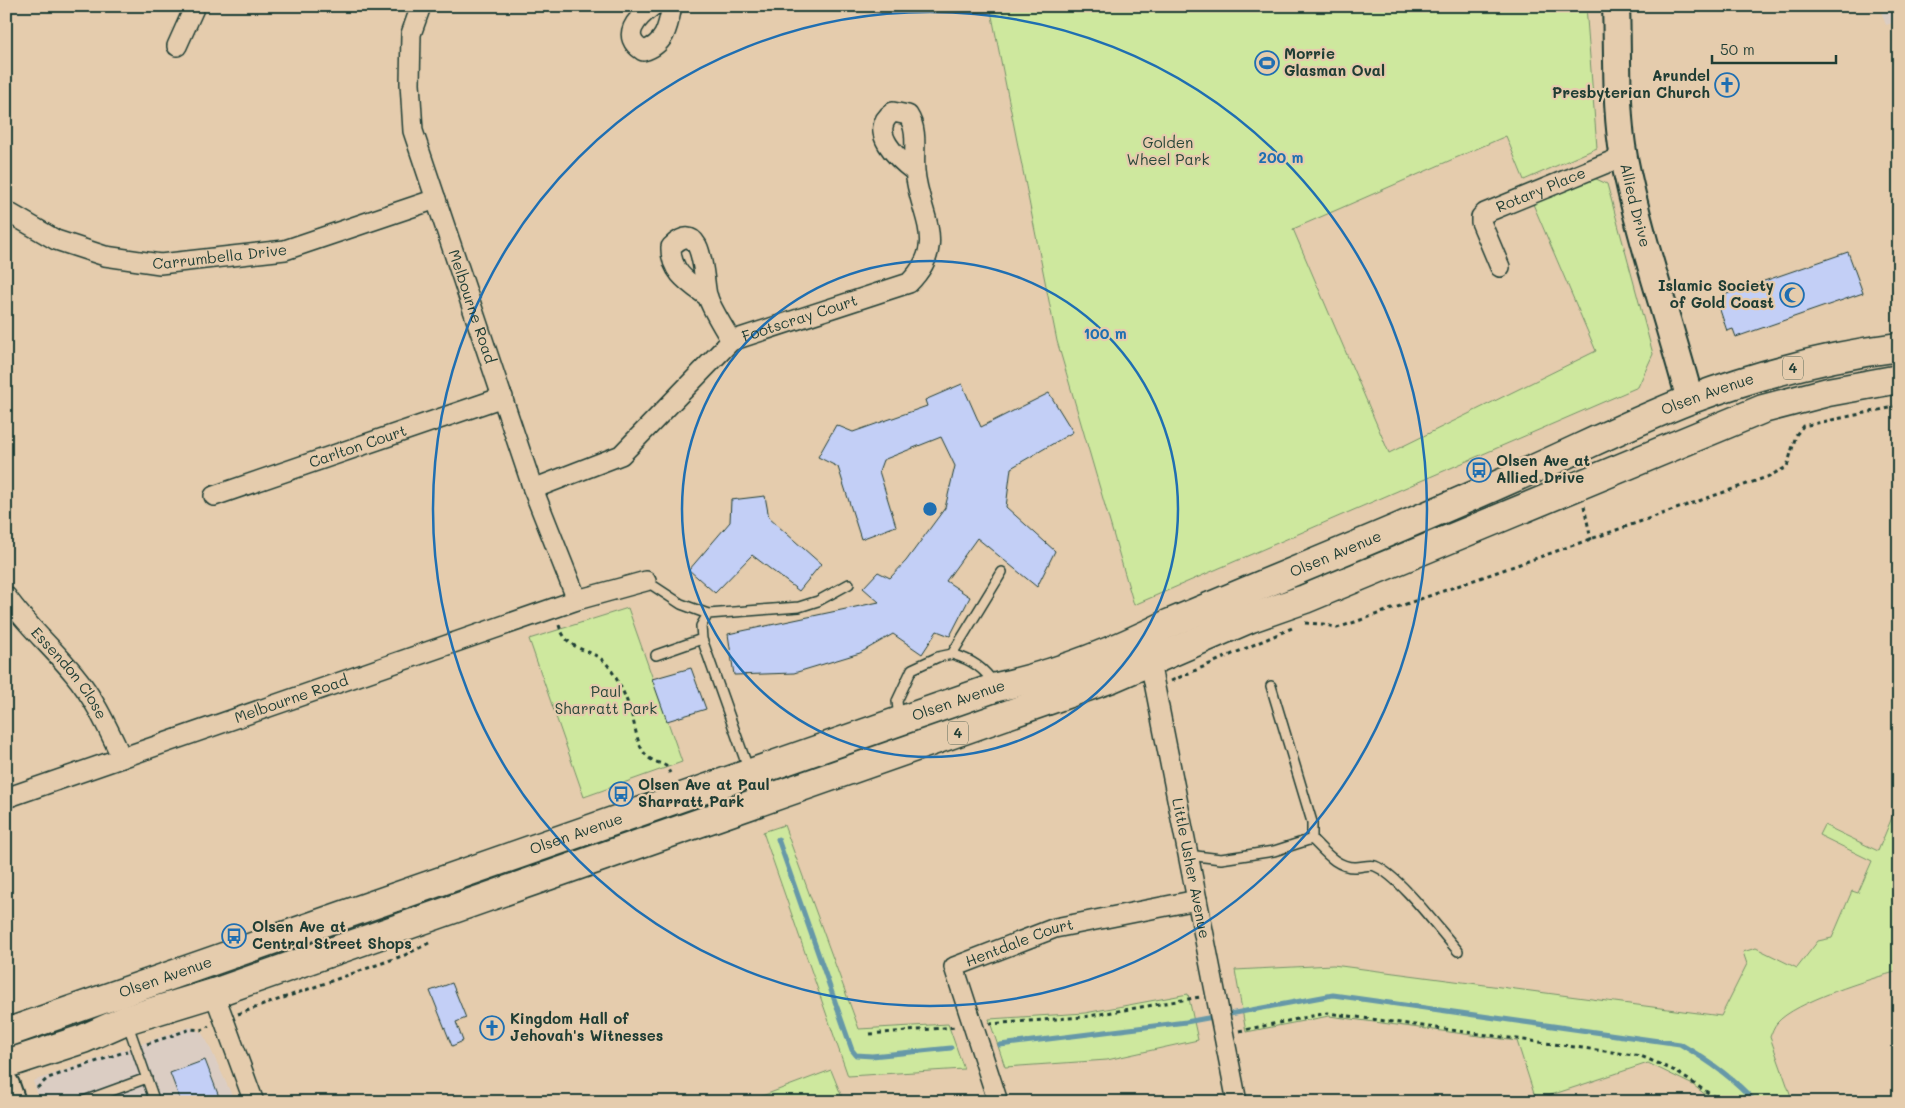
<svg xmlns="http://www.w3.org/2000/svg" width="1905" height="1108" font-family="Mali,sans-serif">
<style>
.built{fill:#dbcdc3}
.green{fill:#cee89e;stroke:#769269}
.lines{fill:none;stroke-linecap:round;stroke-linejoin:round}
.stream{stroke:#6698a8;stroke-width:5}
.building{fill:#c3cff6;stroke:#1f3d34}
.lane-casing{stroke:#1f3d34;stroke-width:12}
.street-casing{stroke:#1f3d34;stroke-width:22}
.secondary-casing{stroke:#1f3d34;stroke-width:30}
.primary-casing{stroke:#1f3d34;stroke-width:31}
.path{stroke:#1f3d34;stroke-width:3;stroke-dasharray:4 4;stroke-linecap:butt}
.lane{stroke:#e5ccad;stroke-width:9}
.street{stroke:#e5ccad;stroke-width:19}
.secondary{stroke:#e5ccad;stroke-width:26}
.primary{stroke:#e5ccad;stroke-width:28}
.ring{fill:none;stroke:#1f6fb2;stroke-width:2.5}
.labels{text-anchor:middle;stroke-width:4.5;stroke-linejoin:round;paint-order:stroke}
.shield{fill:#e5ccad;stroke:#5a6858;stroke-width:1}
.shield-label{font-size:14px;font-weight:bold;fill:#1f3d34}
.poi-label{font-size:15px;font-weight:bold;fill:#1f3d34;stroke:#e5ccad;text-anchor:start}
.park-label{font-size:15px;fill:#284639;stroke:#e5ccad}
.street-label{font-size:15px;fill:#1f3d34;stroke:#e5ccad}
.centre{fill:#1f6fb2;stroke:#e5ccad;stroke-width:2.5}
.ring-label{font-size:15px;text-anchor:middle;font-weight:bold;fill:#1f6fb2;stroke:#e5ccad;stroke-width:4.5;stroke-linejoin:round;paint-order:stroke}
</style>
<rect width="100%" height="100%" fill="#e5ccad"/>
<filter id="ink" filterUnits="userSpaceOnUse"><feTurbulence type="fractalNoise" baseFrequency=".02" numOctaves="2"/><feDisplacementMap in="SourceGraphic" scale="10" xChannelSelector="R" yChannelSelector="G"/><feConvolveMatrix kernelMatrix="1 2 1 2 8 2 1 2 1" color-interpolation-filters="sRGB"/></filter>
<g filter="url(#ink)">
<!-- built -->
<path class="built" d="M1879,6H1899V21L1886,25Z
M190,1027L201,1032L207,1041L235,1102H40L33,1081Z"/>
<!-- green -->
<path class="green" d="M990,6H1586L1597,148L1524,180L1506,136L1293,229L1389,453L1596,351L1533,204L1594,178L1607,184L1653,354L1638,387L1134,605L1057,341Z
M628,608L682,762L584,797L529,639Z
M1898,803L1899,971C1872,978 1794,1002 1777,1023C1774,1026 1772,1032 1770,1037L1793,1102H1715L1693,1085L1648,1063L1536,1100L1517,1041L1329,1016L1246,1032L1235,970L1333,965L1721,1016L1747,964L1743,952L1756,948L1797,968L1818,941L1832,938L1852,891L1858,893L1872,861L1819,835L1824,825L1878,851Z
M784,825L859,1029L948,1024L964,1069L848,1076L763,832Z
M1188,994L1198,1040L1107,1060L1005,1067L989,1019L1085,1013Z
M831,1070L844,1102H746Z"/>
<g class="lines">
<!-- stream -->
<path class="stream" d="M778,839L852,1050L856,1055L872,1056L951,1048
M1000,1045L1186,1022L1333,995L1680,1044C1708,1060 1734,1078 1755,1102"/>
</g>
<!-- building -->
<path class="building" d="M1848,252L1863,293L1736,337L1733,329L1727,331L1719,307L1724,305L1721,296Z
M962,384L981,427L1049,393L1073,432L1011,468L1006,507L1055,551L1037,587L977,538L946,581L970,597L950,636L937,631L922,654L893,634L860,653L794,673L734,675L728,634L879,602L863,588L878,572L890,578L906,561L945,508L955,466L941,437L883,460L879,471L896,526L861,539L838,467L818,457L836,425L853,432L927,406L925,400Z
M765,496L769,518L821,564L799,591L752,555L715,593L689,570L730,522L731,500Z
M691,668L706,709L667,721L652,679Z
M452,983L466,1018L456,1022L463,1041L452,1046L430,991Z
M205,1060L221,1102H181L170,1073Z"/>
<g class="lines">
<!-- lane casing -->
<g class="lane-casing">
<path id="lane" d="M646,581L681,604L708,614
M702,639L701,626L708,614L799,607L818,601L849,584
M656,655L702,639L749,771
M995,685C984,668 972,660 952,654L1002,572
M899,719L897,701L912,669L938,657L952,654
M1312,839C1325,852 1337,868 1356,867C1362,867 1370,864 1375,866C1400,876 1440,931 1458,951
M1188,855L1221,859L1274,851L1312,839V822L1271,686
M127,1022L155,1102
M81,1102L147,1078"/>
</g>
<!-- street casing -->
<g class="street-casing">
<g id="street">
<path id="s1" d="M421,6L411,34L410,83L413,131L533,489L577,600"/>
<path d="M653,6C637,18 619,36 643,51C665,45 668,27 672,6"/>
<path d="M177,46L195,6"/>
<path id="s2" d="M6,211L56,240L105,256L160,264L285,250L436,199"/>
<path id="s3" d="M1500,267L1481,222V217L1485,213L1624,156"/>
<path d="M708,297C689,283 670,272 671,247C704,214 703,279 707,295C712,311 724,327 731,341"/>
<path id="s4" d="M533,489L621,455L731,341L909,283C949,243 919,216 915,171C913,152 919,132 908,115L893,112C866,131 899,160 915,172"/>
<path id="s5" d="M214,496L503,397"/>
<path id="s6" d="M6,596C26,625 52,647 74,674C95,699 108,729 122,758"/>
<path id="s7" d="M1146,651L1150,662L1237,1102"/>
<path id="s8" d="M6,798L577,600L646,581"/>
<path d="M214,993L254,1102"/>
<path id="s9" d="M998,1102L954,967L1055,928L1197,900"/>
</g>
</g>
<!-- secondary casing -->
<g class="secondary-casing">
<g id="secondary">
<path id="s10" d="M1616,6C1618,56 1615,109 1624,158C1640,240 1669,320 1690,400"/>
<path d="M6,1085L12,1102"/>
</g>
</g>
<!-- primary casing -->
<g class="primary-casing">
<g id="primary">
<path id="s11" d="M6,1033L997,687C1056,674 1115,651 1168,624C1279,577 1392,532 1502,483C1565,456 1625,425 1689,400C1756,375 1828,356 1899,347"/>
<path d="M6,1064L83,1039L126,1020L214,993L1112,678L1251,618L1305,599L1763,409L1828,392L1899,379"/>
</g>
</g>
<!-- path -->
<path class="path" d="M1584,506L1591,540
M1305,623L1323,624L1337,628L1355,622L1767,477L1787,467L1796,435L1803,426L1899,406
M559,625C568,655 594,646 609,667C619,681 627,699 632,716C636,729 637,748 649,758C654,762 661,763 666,766L670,773
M1171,681L1292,628
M238,1014L405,955L431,942
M989,1024L1083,1017L1200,997
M1239,1031L1327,1013L1641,1056L1675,1071L1722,1102
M870,1034L956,1027
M147,1044L191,1029L202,1030L209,1026
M37,1088L48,1078L127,1051"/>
<!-- lane -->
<use href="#lane" class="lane"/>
<!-- street -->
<use href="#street" class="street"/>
<!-- secondary -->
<use href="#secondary" class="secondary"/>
<!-- primary -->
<use href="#primary" class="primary"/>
</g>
</g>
<!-- distance rings -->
<g class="ring">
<circle cx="930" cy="509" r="248"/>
<circle cx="930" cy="509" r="497"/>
</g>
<!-- icons -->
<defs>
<g id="stadium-ring" transform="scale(1.25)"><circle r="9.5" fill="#e5ccad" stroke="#1f6fb2" stroke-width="1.5"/><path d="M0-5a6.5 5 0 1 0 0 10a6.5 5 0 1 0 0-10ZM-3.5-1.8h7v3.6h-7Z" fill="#1f6fb2"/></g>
<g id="church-ring" transform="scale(1.25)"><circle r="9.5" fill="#e5ccad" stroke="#1f6fb2" stroke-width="1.5"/><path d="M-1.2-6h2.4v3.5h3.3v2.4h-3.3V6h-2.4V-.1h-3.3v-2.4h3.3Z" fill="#1f6fb2"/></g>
<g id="mosque-ring" transform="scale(1.25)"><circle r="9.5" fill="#e5ccad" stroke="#1f6fb2" stroke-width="1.5"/><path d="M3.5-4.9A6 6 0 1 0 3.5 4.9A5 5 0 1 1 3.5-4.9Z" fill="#1f6fb2"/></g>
<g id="bus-ring" transform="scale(1.25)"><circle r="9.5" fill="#e5ccad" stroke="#1f6fb2" stroke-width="1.5"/><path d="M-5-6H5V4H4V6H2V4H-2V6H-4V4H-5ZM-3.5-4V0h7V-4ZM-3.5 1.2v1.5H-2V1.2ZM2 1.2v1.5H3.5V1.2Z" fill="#1f6fb2"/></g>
</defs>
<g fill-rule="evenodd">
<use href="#stadium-ring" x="1267" y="63"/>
<use href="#church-ring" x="1727" y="85"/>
<use href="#mosque-ring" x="1792" y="295"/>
<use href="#bus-ring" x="1479" y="470"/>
<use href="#bus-ring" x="621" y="794"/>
<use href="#bus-ring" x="234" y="936"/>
<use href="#church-ring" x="492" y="1028"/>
</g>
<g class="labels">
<!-- shield labels -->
<g class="shield">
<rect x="1783" y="356.5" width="20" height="23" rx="4"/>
<rect x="948" y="721.5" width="20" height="23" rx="4"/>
</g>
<g class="shield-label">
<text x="1793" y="373">4</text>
<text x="958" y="738">4</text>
</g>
<!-- poi labels -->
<g class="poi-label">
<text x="1284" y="59">Morrie<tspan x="1284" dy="17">Glasman Oval</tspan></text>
<text x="1710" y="81" text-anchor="end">Arundel<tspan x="1710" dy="17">Presbyterian Church</tspan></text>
<text x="1774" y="291" text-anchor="end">Islamic Society<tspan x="1774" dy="17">of Gold Coast</tspan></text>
<text x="1496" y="466">Olsen Ave at<tspan x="1496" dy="17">Allied Drive</tspan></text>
<text x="638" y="790">Olsen Ave at Paul<tspan x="638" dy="17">Sharratt Park</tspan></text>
<text x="252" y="932">Olsen Ave at<tspan x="252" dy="17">Central Street Shops</tspan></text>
<text x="510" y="1024">Kingdom Hall of<tspan x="510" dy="17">Jehovah's Witnesses</tspan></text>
</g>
<!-- park labels -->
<g class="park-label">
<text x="1168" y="148">Golden<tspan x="1168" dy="17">Wheel Park</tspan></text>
<text x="606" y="697">Paul<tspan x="606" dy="17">Sharratt Park</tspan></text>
</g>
<!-- street labels -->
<g class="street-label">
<text dy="5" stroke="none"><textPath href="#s3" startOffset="120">Rotary Place</textPath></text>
<text dy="5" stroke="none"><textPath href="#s10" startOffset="201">Allied Drive</textPath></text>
<text dy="5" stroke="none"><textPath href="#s2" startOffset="225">Carrumbella Drive</textPath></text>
<text dy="5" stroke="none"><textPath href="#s1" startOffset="312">Melbourne Road</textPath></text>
<text dy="5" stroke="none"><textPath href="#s4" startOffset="325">Footscray Court</textPath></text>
<text dy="5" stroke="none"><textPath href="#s11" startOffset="1819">Olsen Avenue</textPath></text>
<text dy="5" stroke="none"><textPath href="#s5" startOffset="152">Carlton Court</textPath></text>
<text dy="5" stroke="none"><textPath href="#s11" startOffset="1414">Olsen Avenue</textPath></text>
<text dy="5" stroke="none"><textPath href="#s6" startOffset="100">Essendon Close</textPath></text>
<text dy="5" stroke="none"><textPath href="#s8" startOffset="302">Melbourne Road</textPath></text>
<text dy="5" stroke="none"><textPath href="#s11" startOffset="1009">Olsen Avenue</textPath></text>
<text dy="5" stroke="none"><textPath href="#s11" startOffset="604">Olsen Avenue</textPath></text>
<text dy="5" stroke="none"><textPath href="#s7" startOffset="222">Little Usher Avenue</textPath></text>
<text dy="5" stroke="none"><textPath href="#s9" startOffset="212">Hentdale Court</textPath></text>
<text dy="5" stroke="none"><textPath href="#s11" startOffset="169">Olsen Avenue</textPath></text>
</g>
</g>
<circle cx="930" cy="509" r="8" class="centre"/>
<g class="ring-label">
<text x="1281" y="163">200 m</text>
<text x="1105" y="339">100 m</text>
</g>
<!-- margin -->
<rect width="1905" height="1108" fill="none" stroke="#e5ccad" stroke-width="25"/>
<rect x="12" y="12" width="1880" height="1083" fill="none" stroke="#1f3d34" stroke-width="2" filter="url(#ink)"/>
<!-- scale -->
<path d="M1712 55v8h124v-8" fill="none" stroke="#1f3d34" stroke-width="2.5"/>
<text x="1720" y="55" font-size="15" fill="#1f3d34" stroke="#e5ccad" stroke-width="4" paint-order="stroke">50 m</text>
</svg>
